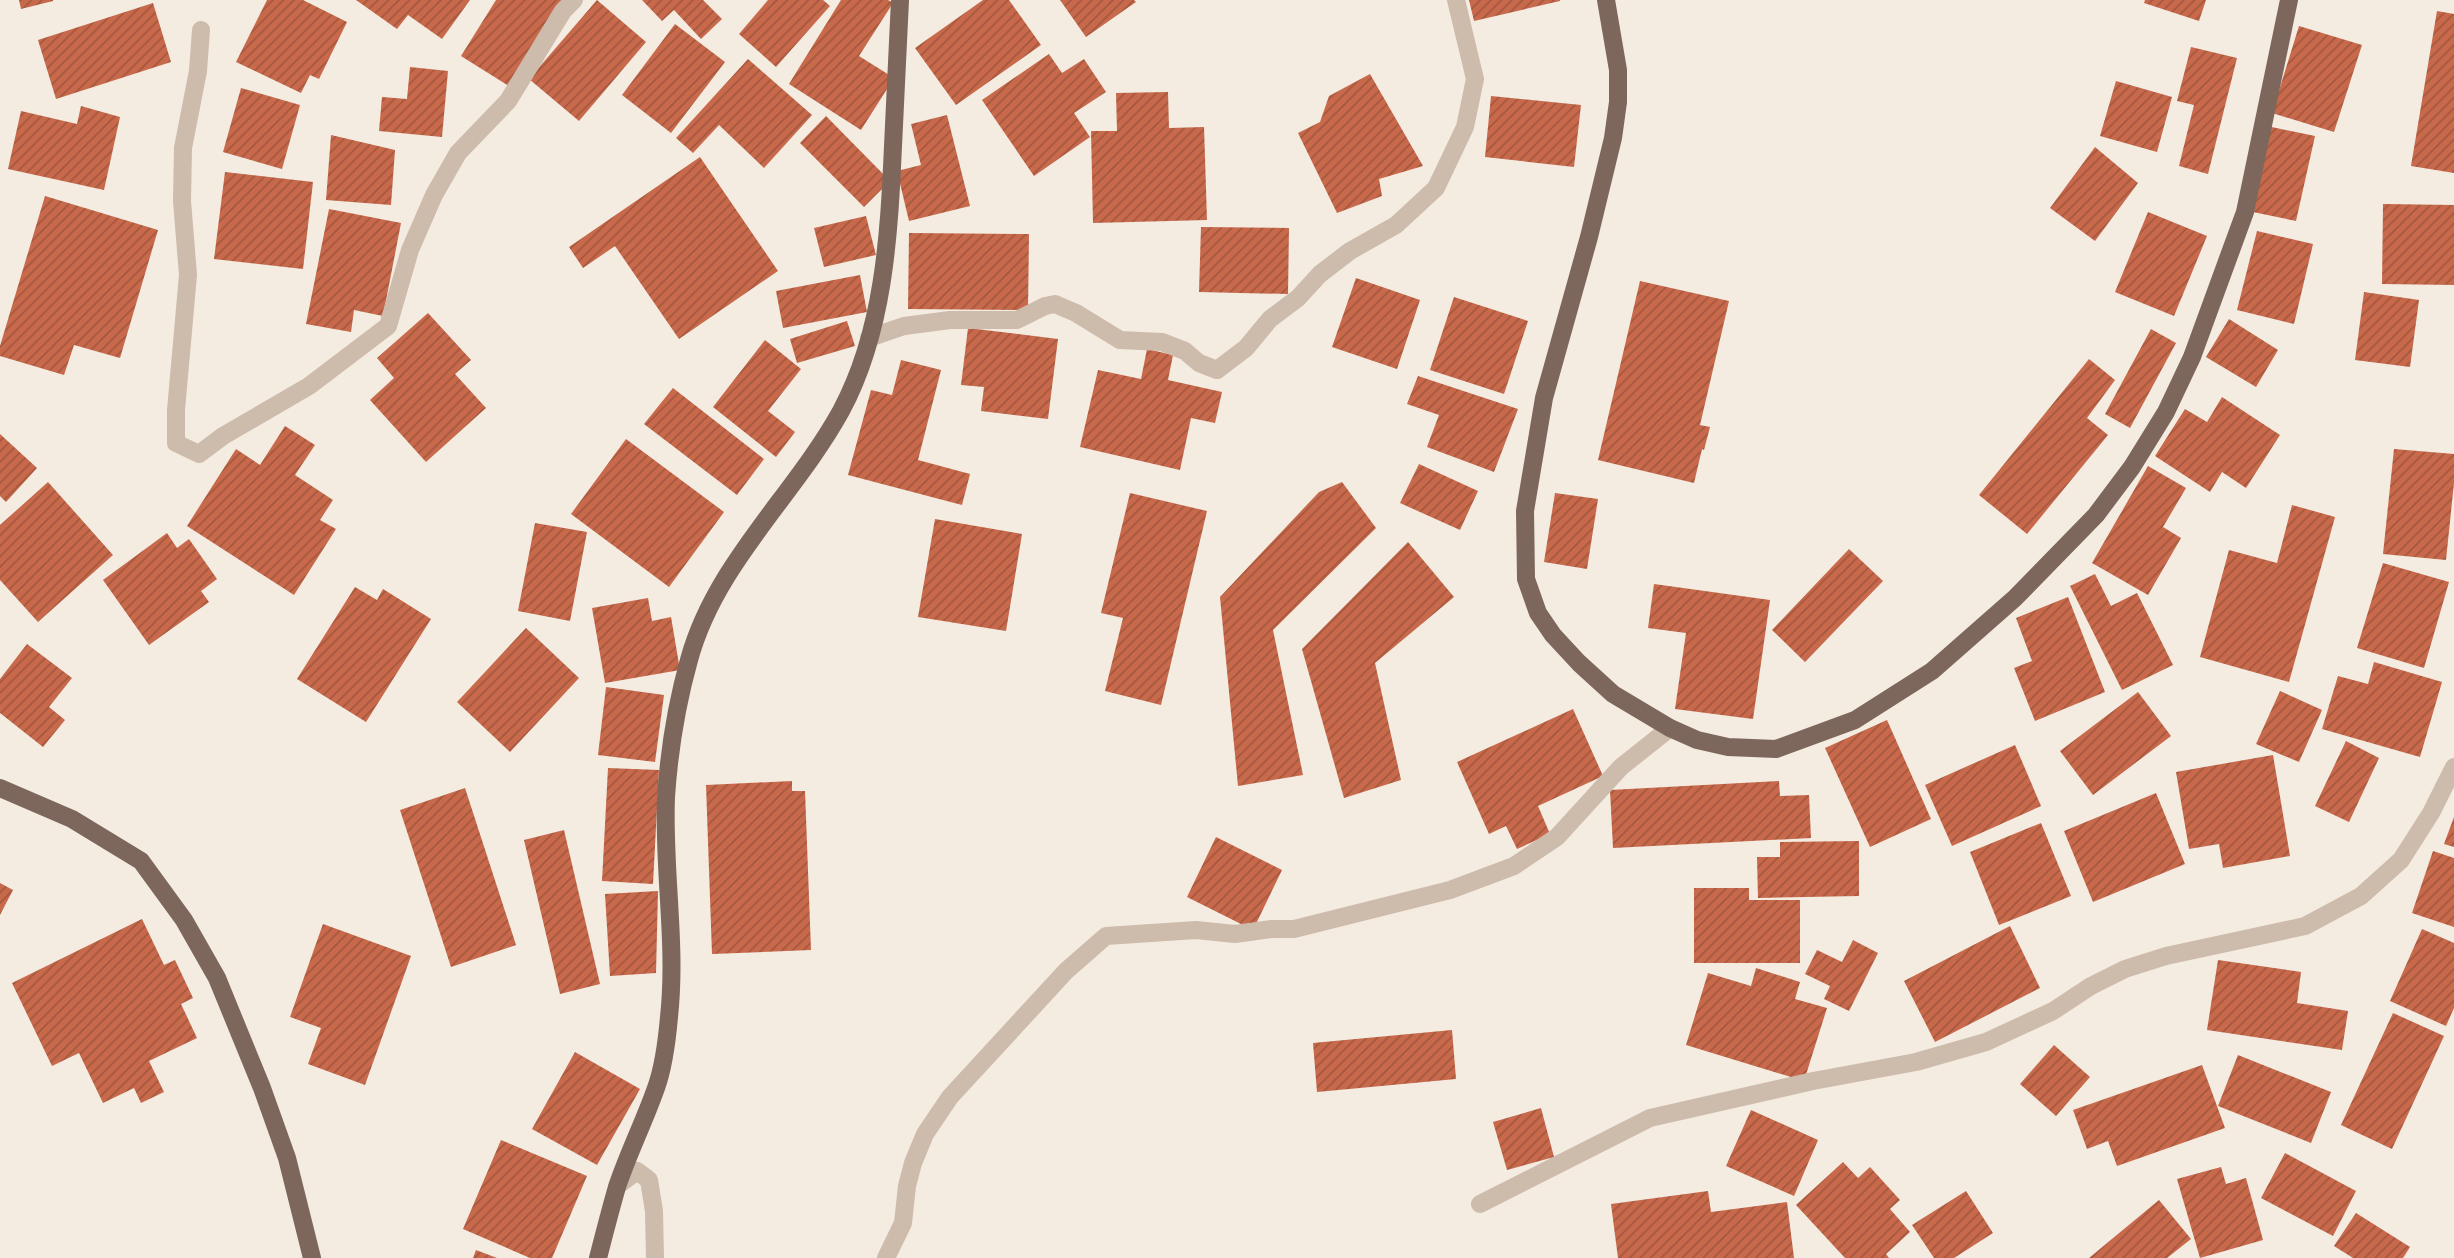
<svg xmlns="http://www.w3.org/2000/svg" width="2454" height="1258" font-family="Jost,sans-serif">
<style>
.building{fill:url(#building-hatch)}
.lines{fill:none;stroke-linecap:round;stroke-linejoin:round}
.street{stroke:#cdbbac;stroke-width:18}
.primary{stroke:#7d675c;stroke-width:18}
</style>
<defs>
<pattern id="building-hatch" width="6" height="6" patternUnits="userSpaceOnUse" patternTransform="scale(1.75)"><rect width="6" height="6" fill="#c8694b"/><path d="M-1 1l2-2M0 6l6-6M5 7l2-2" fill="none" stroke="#a4573f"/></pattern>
</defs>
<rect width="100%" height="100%" fill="#f4ebe1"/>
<!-- building -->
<path class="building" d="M19,0H53V1L21,9Z
M267,0H303L347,22L319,79L310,75L301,93L236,62Z
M356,0H470L442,39L408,15L397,29Z
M496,0H566L512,88L461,56Z
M597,0L646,42L579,121L529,79Z
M642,0H703L722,19L701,39L674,10L662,21Z
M768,0H823L830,6L776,67L739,34Z
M841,0H888L893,3L859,56L894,78L861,130L789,84Z
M983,0H1009L1041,45L956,105L915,48Z
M1060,0H1134L1136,2L1086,37Z
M1469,0H1560V1L1474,21Z
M2145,0H2206L2199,21L2144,3Z
M153,3L171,62L56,99L38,40Z
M2437,11L2454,14V173L2411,166Z
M675,24L725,62L671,133L622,95Z
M2299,26L2362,45L2334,132L2272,113Z
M2191,47L2237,58L2208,174L2179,166L2194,105L2177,101Z
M1049,54L1062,73L1084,59L1106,92L1074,113L1090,137L1034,176L982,100Z
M748,59L812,115L764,168L719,125L693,153L676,138Z
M410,67L448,71L442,137L379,131L382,97L407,99Z
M1370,74L1423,166L1379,179L1382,196L1337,213L1298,133L1320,122L1329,96Z
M2116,81L2172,97L2157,152L2100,136Z
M241,88L300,105L282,169L223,152Z
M1168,92L1169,128L1204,127L1207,220L1093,223L1091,131H1117L1116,93Z
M1491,96L1581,105L1574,167L1485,157Z
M81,106L120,117L104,190L8,169L21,111L77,124Z
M947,115L970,206L909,221L897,171L921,165L911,124Z
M826,116L890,181L864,207L800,143Z
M2267,126L2315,136L2296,221L2248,211Z
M331,135L395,150L391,205L326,200Z
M2095,147L2138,183L2095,241L2050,208Z
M700,157L778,271L679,339L615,246L583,268L569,247Z
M225,172L313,182L303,269L214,259Z
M45,196L158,230L120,358L74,345L64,375L0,356V346Z
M2383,204L2454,205V285L2382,284Z
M329,209L401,223L383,316L354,310L351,332L306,324Z
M2148,212L2207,236L2174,316L2115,292Z
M866,216L876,255L824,267L814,228Z
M1201,227L1289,228L1288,294L1199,292Z
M2257,231L2313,244L2294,324L2237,310Z
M909,233L1029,234L1028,310L908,309Z
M860,275L867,312L783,328L776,291Z
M1356,278L1420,300L1397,369L1332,347Z
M1640,281L1729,301L1700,425L1710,427L1704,450L1702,449L1694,483L1598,460Z
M2364,292L2419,300L2410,367L2355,360Z
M1454,297L1528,321L1504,394L1430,370Z
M428,313L471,360L455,374L486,408L426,462L370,400L394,378L377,358Z
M2229,319L2278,350L2256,387L2206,357Z
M847,321L855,346L797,363L790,339Z
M968,328L1058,339L1048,419L981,411L984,387L961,385Z
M2151,329L2176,343L2130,428L2105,414Z
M765,340L801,369L768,411L795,432L776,457L713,407Z
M1147,349L1173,355L1168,380L1222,392L1215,423L1191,418L1180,470L1080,447L1098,370L1141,379Z
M2089,359L2115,380L2087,418L2108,435L2027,534L1979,495Z
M901,360L941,370L918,460L970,474L962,505L848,475L871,390L892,395Z
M1418,376L1518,409L1494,472L1427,447L1439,415L1407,404Z
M673,388L764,459L737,495L644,424Z
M2222,397L2280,435L2246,488L2222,472L2210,492L2155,456L2185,409L2207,422Z
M285,426L315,445L295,475L333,500L320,520L336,529L294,595L187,526L236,449L260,465Z
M0,434L37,468L6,502L0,496Z
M626,439L724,512L669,587L571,514Z
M2394,449L2454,454V483L2446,560L2383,554Z
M1419,464L1478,491L1460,530L1400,503Z
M2148,466L2186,488L2163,527L2181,538L2148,595L2092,563Z
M48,482L113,555L38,622L0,580V525Z
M1342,482L1376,528L1273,630L1303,775L1238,786L1220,597L1319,492Z
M1130,493L1207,511L1161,705L1105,691L1123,618L1101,613Z
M1555,493L1598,499L1587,569L1544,562Z
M2292,505L2335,517L2289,682L2200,657L2229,550L2277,563Z
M935,519L1022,534L1006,631L918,617Z
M535,523L587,532L570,621L518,611Z
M167,533L177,548L189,539L217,579L201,591L209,602L149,645L103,580Z
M1408,542L1454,597L1375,663L1401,780L1344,798L1302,649Z
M1849,549L1883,581L1805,662L1772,630Z
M2383,563L2449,582L2424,668L2357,648Z
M2095,574L2111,606L2137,593L2173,665L2122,690L2070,586Z
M1654,584L1770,600L1753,719L1675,709L1686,633L1648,628Z
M355,587L377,600L383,589L431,619L366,722L297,679Z
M2068,597L2105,692L2035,721L2014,668L2032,661L2016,618Z
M648,598L652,621L671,617L680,670L605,683L592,608Z
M526,628L579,678L510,752L457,702Z
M27,644L72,678L49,707L65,720L43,747L0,713V679Z
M2374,662L2442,682L2420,757L2322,729L2338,676L2368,684Z
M606,687L664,695L655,762L598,755Z
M2280,691L2322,710L2299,762L2256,744Z
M2138,692L2171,736L2093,795L2060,751Z
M1573,709L1603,776L1538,806L1550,834L1517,849L1506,826L1489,834L1457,762Z
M1887,720L1931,819L1870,847L1825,748Z
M2346,741L2379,758L2349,822L2315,806Z
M2015,745L2041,806L1952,846L1925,785Z
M2273,755L2290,856L2223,868L2219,844L2189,849L2176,772Z
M608,768L659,770L653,884L602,881Z
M792,781V791H805L811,950L712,954L706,785Z
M1779,781L1780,796L1809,795L1811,838L1613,848L1610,790Z
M465,788L516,945L451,967L400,810Z
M2156,793L2185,864L2093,902L2064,831Z
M2454,817V847L2444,844Z
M2041,823L2071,896L1999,925L1970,852Z
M564,830L600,984L560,994L524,840Z
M1216,837L1282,870L1253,930L1187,897Z
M1859,841V896L1758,898L1757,857H1780V842Z
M2433,851L2454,858V927L2412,913Z
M0,883L13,890L0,915Z
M1694,888H1749V900H1800V963H1694Z
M658,891L656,973L610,976L605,894Z
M142,919L164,965L175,960L193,998L181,1004L197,1038L149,1061L164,1092L141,1103L134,1088L103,1103L79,1053L52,1066L12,983Z
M323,924L411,956L365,1085L308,1064L321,1028L290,1017Z
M2010,926L2040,988L1935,1042L1904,981Z
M2422,929L2454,943V1008L2446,1026L2390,1001Z
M1853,940L1878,953L1849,1011L1824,999L1830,986L1805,974L1817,950L1842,962Z
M2218,960L2301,972L2297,1003L2348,1011L2342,1050L2207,1030Z
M1756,968L1800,982L1795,999L1827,1008L1804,1081L1686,1045L1708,973L1751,986Z
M2393,1013L2444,1036L2392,1149L2341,1125Z
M1452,1030L1456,1079L1317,1092L1313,1043Z
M2054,1045L2090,1077L2056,1116L2020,1084Z
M575,1052L640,1089L597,1165L532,1129Z
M2238,1055L2331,1092L2311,1143L2218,1106Z
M2202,1065L2225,1128L2117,1166L2108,1141L2087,1149L2073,1110Z
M1541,1108L1554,1157L1507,1170L1493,1122Z
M1751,1110L1818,1140L1794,1196L1726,1166Z
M501,1140L587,1176L552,1258H530L463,1229Z
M2285,1153L2356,1191L2333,1236L2261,1198Z
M1843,1162L1858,1178L1870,1167L1900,1200L1890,1209L1910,1232L1886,1254L1889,1258H1845L1796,1205Z
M2221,1167L2226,1184L2246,1178L2263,1240L2200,1258L2177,1179Z
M1708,1191L1711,1212L1787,1202L1794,1258H1618L1611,1204Z
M1966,1191L1993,1233L1954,1258H1934L1912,1225Z
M2159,1200L2191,1239L2167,1258H2089Z
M2356,1213L2410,1247L2403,1258H2353L2334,1246Z
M476,1250L497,1258H473Z"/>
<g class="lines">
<!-- street -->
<path class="street" d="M201,30L198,71L183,148L182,201L188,275L176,410V443L199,454L223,436L309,386L388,326L410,250L434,195L458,153L508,101L563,11L574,0
M869,338L904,326L950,320H1017L1045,306L1055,304L1076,313L1120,340L1162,342L1185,351L1199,363L1217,370L1246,348L1270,319L1298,298L1320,274L1350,251L1396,225L1436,188L1465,127L1475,79L1456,0
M617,1186L637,1171L649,1180L654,1211L655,1258
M1480,1204L1650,1118L1813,1081L1916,1062L1986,1042L2053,1011L2091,986L2125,969L2166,956L2305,926L2361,896L2401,860L2431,813L2454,767
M886,1258L903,1223L907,1186L913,1163L925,1134L950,1097L1066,971L1106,936L1196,930L1235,934L1272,929H1294L1450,890L1514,866L1557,837L1621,767L1670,728"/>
<!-- primary -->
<path class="primary" d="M1606,0L1618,70V102L1613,138L1589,237L1544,398L1525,511L1526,579L1538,613L1553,635L1579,663L1613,694L1670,728L1697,740L1728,747L1776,749L1855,720L1932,671L2015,598L2096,515L2132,467L2166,412L2192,357L2245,212L2289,0
M0,788L72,819L141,861L184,920L217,978L262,1088L287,1158L312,1258
M598,1258C604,1235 610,1211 617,1187C628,1154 644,1122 656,1088C664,1066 667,1040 669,1017C677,944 663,870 666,797C669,752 677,703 689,660C715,564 794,496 841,411C884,331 889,236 893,146C895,97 898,49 900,0"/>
</g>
</svg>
